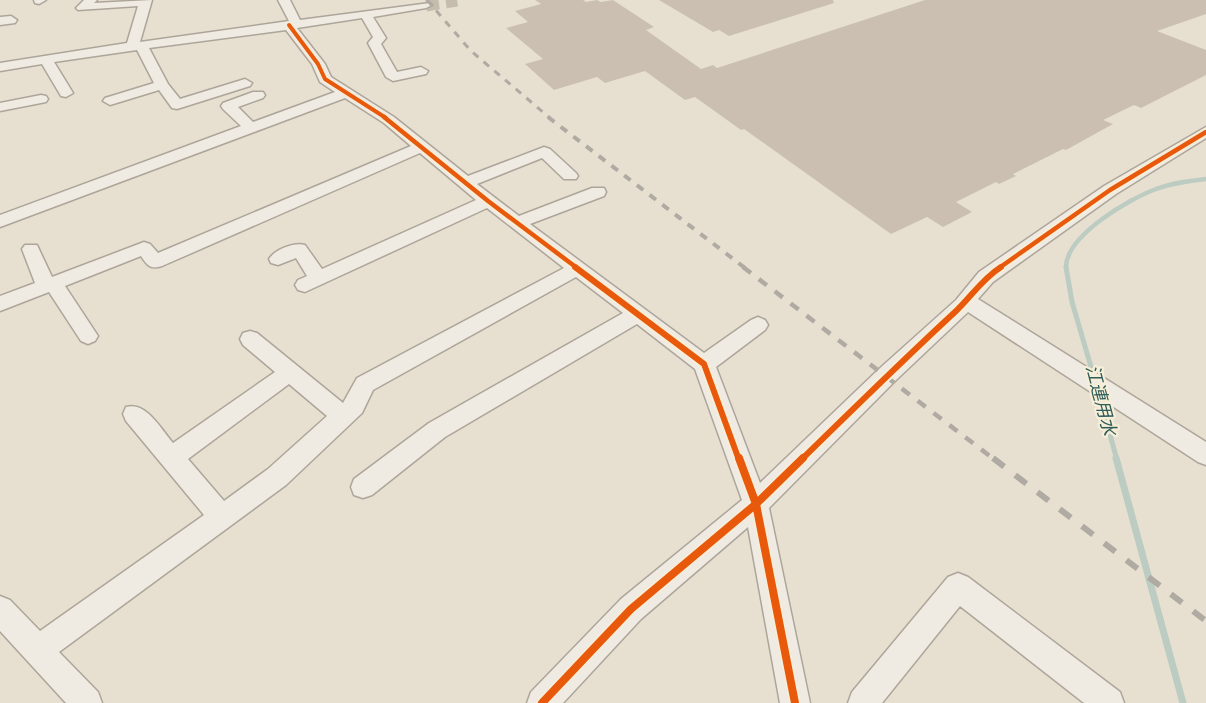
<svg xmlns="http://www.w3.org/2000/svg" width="1206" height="703" font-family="'Source Serif 4','Noto Sans JP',serif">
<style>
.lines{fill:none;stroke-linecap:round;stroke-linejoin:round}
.stream-far2{stroke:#bcccc2;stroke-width:4.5}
.stream-far1{stroke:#bcccc2;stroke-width:5}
.stream{stroke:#bcccc2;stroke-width:7}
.building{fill:#cbbfb2}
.minor-tunnel{stroke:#c5bcae;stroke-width:13;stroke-dasharray:13 7;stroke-linecap:butt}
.minor-casing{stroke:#ada599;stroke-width:3}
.minor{fill:#efebe3;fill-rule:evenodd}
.rail-far3{stroke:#afaaa2;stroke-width:3;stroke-dasharray:7 7;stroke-linecap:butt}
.rail-far2{stroke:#afaaa2;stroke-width:4;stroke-dasharray:8 8;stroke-linecap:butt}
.rail-far1{stroke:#afaaa2;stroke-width:4.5;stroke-dasharray:10 10;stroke-linecap:butt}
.rail{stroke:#afaaa2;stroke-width:6;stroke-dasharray:14 14;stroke-linecap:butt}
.cycleway-far3-casing{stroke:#f7eed8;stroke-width:6}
.cycleway-far2-casing{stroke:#f7eed8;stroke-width:8}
.cycleway-far1-casing{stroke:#f7eed8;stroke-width:10}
.cycleway-casing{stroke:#f7eed8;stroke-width:11}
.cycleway-far3{stroke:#e8590c;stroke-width:4}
.cycleway-far2{stroke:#e8590c;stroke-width:4.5}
.cycleway-far1{stroke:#e8590c;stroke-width:6}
.cycleway{stroke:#e8590c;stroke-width:8}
.labels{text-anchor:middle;stroke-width:4.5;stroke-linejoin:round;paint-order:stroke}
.water-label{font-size:18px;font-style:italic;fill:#2f5d5a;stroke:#f7eed8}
</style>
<rect width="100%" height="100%" fill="#e7e0d1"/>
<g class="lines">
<!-- stream-far2 -->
<path class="stream-far2" d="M1066,268C1065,236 1129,199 1156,189C1172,183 1189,181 1206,179"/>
<!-- stream-far1 -->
<path class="stream-far1" d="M1066,267L1072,302L1094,377
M1098,391L1117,460"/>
<!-- stream -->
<path class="stream" d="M1116,458L1183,703"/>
</g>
<!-- building -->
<path class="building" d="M535,0H583L586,2L597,0L601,2L613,0L654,27L646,30L701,69L713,65L717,68L925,0H1206V14L1157,31L1206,50V75L1141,108L1134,105L1103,120L1113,124L1066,150L1063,149L1013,174L1016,176L999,184L996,182L956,202L972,212L943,227L927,217L891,234L744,129L741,130L695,97L685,100L645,71L605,83L597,77L554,90L525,64L543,59L506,28L528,22L515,11L541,4Z
M659,0H833L834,3L729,36L719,30L713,32Z"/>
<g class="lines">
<!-- minor-tunnel -->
<path class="minor-tunnel" d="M426,5L457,0"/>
<!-- minor casing -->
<g class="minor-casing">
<path id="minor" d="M34,0H46L39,4L35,3Z
M84,0H97L94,3L152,0L140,42L289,21L278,0H290L300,20L430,3L432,5L426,8L373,17L386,38L381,44L397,72L421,67L428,71L426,74L393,81L386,77L368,43L373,37L362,18L297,28L325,64L331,77L394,117L468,176L544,147L550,149L576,173L578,176L576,179H564L542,158L477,184L519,216L592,188H604L606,192L604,196L530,224L704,353L751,320L758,317L765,320L768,325L765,330L716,367L760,483L879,369L956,300L979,272L1104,186L1206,127V138L1116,194L993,282L978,299L1206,442V465L1198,462L968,312L895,381L769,508L810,703H780L748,527L641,619L563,703H527L531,692L621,599L742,500L695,369L637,324L445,437L372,495L363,498L354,495L351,487L354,479L429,423L623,313L576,277L373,390L362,413L286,485L59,652L98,692L102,703H66L0,631V596L10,600L40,631L204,515L126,421L123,414L126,407C146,401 161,429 173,443L275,372L243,345L240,339L243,333L250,331L257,333L343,403L357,378L564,268L487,208L305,292L298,290L295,285L298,280L307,276L296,258L278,265L271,263L269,259C275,249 295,242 305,245L322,269L476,200L420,153L162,266C150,270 147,265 141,256L65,286L98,336L95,341L88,344L81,341L49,292L0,311V296L35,283L22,249L25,245H37L52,277L144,242L150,244L158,253L411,146L384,123L345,98L0,227V215L241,126L223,109L221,106L223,103L253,92H263L265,95L263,98L238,107L253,122L335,92L320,82L312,64L286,30L149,48L168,84L180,99L245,79L252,83L250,86L177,109L172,108L159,90L110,105L103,101L105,98L154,83L137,50L54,62L73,93L66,97L61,96L42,64L0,71V63L127,43L138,6L78,10L76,8ZM289,384L327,416L268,469L224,501L188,459Z
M11,16L17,20L15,23L0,25V17Z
M41,95L46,96L48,99L46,102L0,111V103Z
M958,573L968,577L1120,692L1124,703H1084L960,606L882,703H848L852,692L948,577Z"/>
</g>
<!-- minor -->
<use href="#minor" class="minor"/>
<!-- rail-far3 -->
<path class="rail-far3" d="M427,0L471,51L550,118"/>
<!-- rail-far2 -->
<path class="rail-far2" d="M548,117L745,268"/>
<!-- rail-far1 -->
<path class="rail-far1" d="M743,267L995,460"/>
<!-- rail -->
<path class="rail" d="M993,458L1206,621"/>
<!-- cycleway-far3 casing -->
<g class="cycleway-far3-casing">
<path id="cycleway-far3" d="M289,25L318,64L325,79L386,118"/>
</g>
<!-- cycleway-far2 casing -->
<g class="cycleway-far2-casing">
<path id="cycleway-far2" d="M384,117L488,201L577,268
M999,268L1110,190L1206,132"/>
</g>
<!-- cycleway-far1 casing -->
<g class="cycleway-far1-casing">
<path id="cycleway-far1" d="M575,267L704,364L739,460
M801,460C852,410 903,360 955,312C971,297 982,279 1001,267"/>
</g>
<!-- cycleway casing -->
<g class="cycleway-casing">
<path id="cycleway" d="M739,458L756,504L795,703
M542,703L631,609L756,504L803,458"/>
</g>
<!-- cycleway-far3 -->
<use href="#cycleway-far3" class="cycleway-far3"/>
<!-- cycleway-far2 -->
<use href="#cycleway-far2" class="cycleway-far2"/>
<!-- cycleway-far1 -->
<use href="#cycleway-far1" class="cycleway-far1"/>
<!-- cycleway -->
<use href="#cycleway" class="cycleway"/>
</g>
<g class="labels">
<!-- water labels -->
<g class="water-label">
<text transform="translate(1101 400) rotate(75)" y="6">江連用水</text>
</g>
</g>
</svg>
